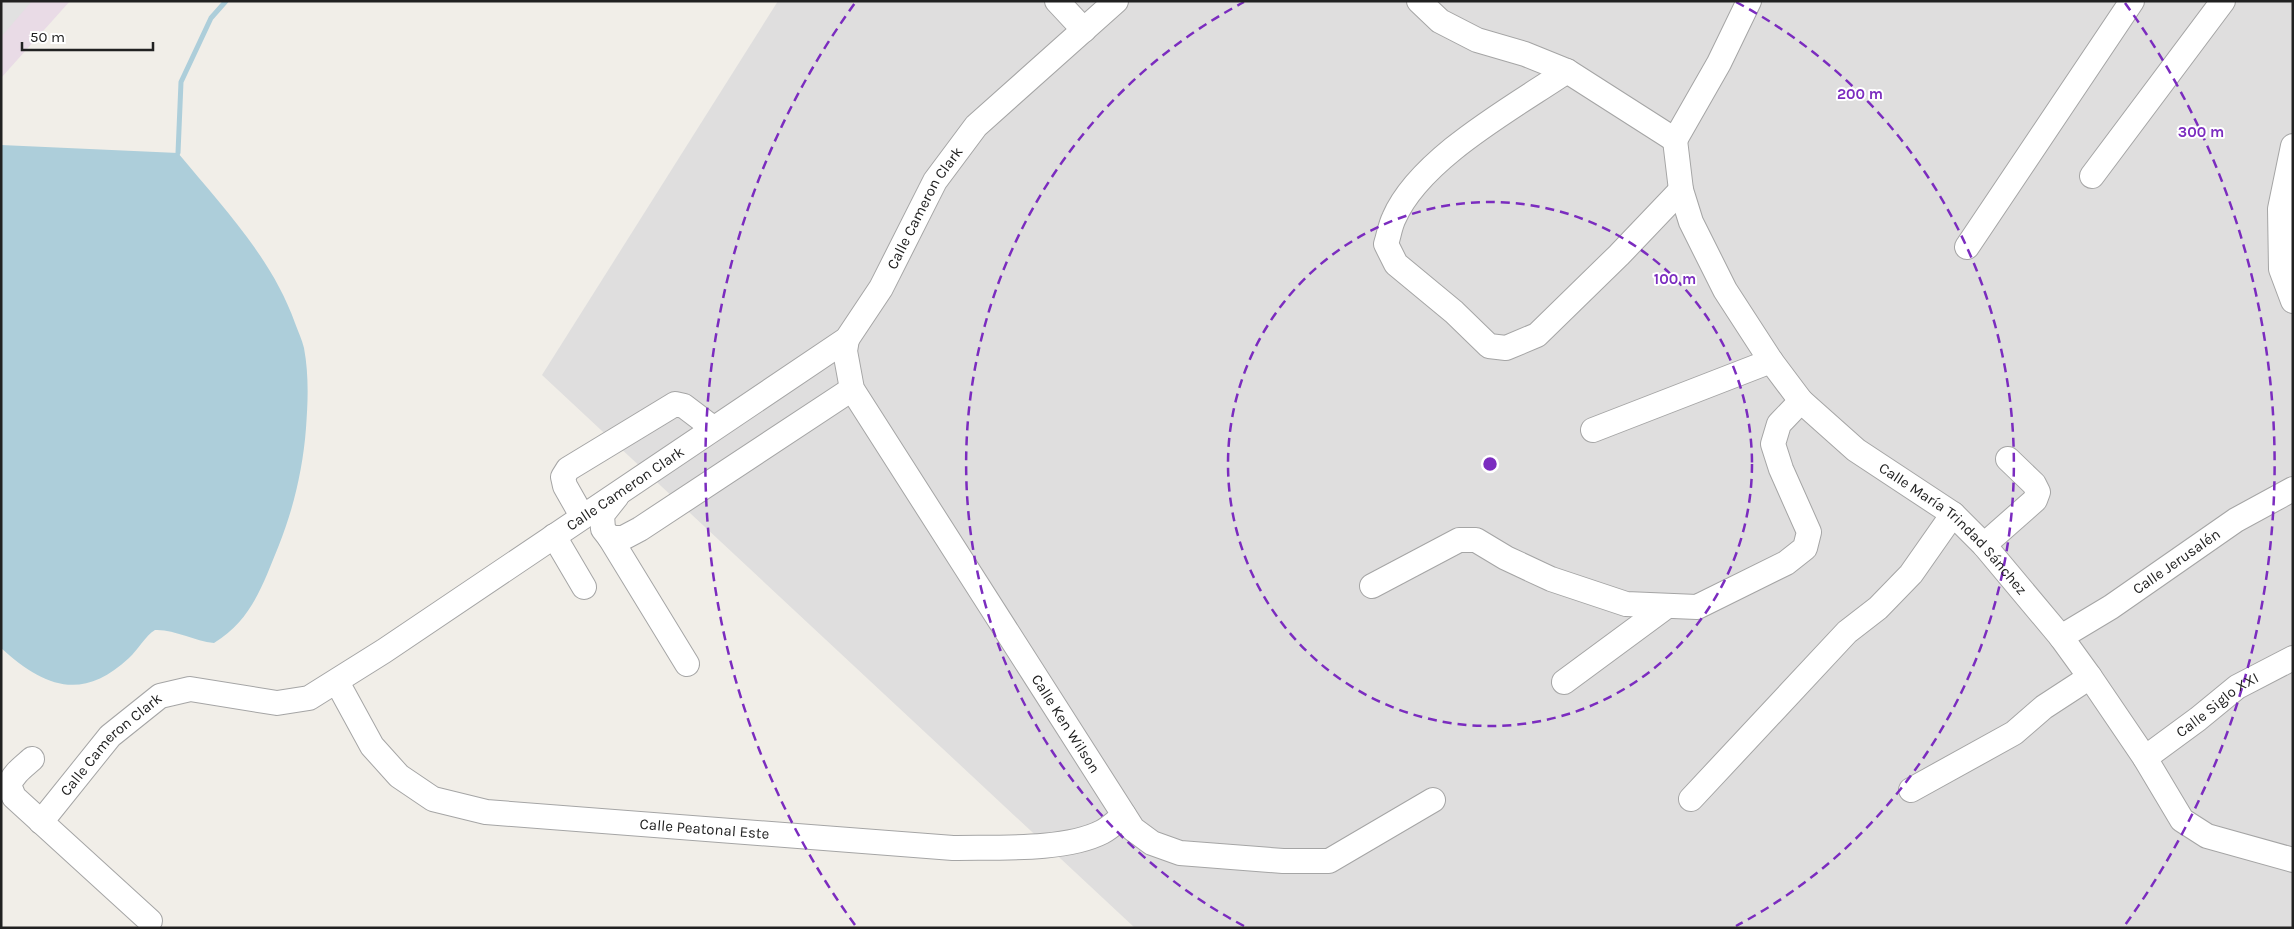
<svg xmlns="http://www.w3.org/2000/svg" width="2294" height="929" font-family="Karla,sans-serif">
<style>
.residential{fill:#dfdede}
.industrial{fill:#e9dbe6}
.parking{fill:#e1e1e1}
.water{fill:#adceda}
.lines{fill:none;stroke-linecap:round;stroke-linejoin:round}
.stream{stroke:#adceda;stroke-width:5}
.minor-casing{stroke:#a5a5a5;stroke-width:26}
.minor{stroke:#fff;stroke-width:24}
.ring{fill:none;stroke:#7b2cbf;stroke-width:2.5;stroke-dasharray:9 6}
.labels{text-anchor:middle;stroke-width:4;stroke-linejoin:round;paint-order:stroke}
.street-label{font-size:15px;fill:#212121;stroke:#fff}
.centre{fill:#7b2cbf;stroke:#fff;stroke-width:2.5}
.ring-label{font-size:15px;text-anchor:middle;font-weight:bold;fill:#7b2cbf;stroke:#fff;stroke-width:4;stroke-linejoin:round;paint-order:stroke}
</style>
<rect width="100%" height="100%" fill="#f1eee8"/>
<!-- residential -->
<path class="residential" d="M778,1H2293V928H1135L542,375Z"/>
<!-- industrial -->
<path class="industrial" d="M1,1H70L1,78Z"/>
<!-- parking -->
<path class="parking" d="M1,1H32L1,37Z"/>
<!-- water -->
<path class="water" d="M1,145L178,153C222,206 272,258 295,323C298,331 302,340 304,348C309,375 308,401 306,428C303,468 294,507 279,545C263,584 252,620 214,643C194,641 174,629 155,630C145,636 138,650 129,658C82,702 44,687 1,648Z"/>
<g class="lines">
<!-- stream -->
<path class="stream" d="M178,153L181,82L211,18L226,1"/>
<!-- minor casing -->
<g class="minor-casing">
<g id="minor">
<path d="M1057,1L1084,30"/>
<path d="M1419,1L1440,21L1477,40L1525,54L1567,71L1675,140"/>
<path d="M1567,71C1514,107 1420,158 1394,218C1390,226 1389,235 1386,244L1396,264L1454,312L1489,346L1506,348L1537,335L1619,255L1681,190"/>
<path id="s1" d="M1675,140L1681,190L1691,222L1725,290L1771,361L1801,401L1856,450L1953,514L1984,545L2061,637L2090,677L2145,758L2182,820L2207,836L2293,860"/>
<path d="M1675,140L1719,63L1749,1"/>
<path d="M2293,146L2280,209L2281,269L2293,301"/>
<path d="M2092,176L2223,1"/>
<path d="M1967,247L2132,1"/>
<path id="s2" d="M847,339L845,351L852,389L1133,829L1152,843L1180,853L1283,861H1329L1433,800"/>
<path d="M1593,430L1771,361"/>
<path d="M617,496L602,515L603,529L610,538H623L640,529L852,389"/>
<path d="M582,516L565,486L563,477L568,469L675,404L684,406L713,428"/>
<path d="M554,536L584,587"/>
<path d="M610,538L687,664"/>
<path d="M1984,545L2035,500L2038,492L2034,484L2008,459"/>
<path d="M1372,586L1459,540H1476L1506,558L1551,579L1626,604L1697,607L1786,563L1805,548L1809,532L1781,469L1773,444L1779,424L1801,401"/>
<path id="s3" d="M2061,637L2111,607L2236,520L2293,489"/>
<path id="s4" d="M337,682L372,746L399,776L433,799L486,812L953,848C995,847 1065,851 1102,832C1110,828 1117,821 1124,815"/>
<path d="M1564,682L1667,606"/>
<path id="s5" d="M2145,758L2198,719L2237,687L2293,658"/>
<path d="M32,759C23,767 14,773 9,785L14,797L150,921"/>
<path d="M1911,790L2014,733L2044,707L2090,677"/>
<path d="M1691,799L1847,632L1878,608L1911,574L1953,514"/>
<path id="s6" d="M41,822L110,736L160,696L190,689L277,703L309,698L384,651L847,339L881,288L935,181L976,126L1116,1"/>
</g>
</g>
<!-- minor -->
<use href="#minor" class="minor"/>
</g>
<!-- distance rings -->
<g class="ring">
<circle cx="1490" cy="464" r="262"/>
<path d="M1244 926A523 523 0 0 1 1244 2M1736 2A523 523 0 0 1 1736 926"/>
<path d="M855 925A785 785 0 0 1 855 3M2125 3A785 785 0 0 1 2125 925"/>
</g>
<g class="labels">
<!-- street labels -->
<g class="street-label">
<text dy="5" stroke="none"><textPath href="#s6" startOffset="1125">Calle Cameron Clark</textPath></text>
<text dy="5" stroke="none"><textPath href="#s6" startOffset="705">Calle Cameron Clark</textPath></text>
<text dy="5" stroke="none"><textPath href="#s1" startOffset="494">Calle María Trindad Sánchez</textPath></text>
<text dy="5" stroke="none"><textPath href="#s3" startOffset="138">Calle Jerusalén</textPath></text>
<text dy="5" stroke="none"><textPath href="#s5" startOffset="90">Calle Siglo XXI</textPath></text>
<text dy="5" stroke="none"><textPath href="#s2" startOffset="448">Calle Ken Wilson</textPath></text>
<text dy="5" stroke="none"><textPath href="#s6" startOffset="105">Calle Cameron Clark</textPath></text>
<text dy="5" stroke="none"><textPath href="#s4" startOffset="428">Calle Peatonal Este</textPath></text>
</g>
</g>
<circle cx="1490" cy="464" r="8" class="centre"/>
<g class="ring-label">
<text x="1860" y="99">200 m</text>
<text x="2201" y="137">300 m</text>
<text x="1675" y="284">100 m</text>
</g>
<!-- border -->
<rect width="2294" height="929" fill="none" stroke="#212121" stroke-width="5"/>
<!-- scale -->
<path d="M22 42v8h131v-8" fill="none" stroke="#212121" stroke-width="2.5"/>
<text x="30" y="42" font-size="15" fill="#212121" stroke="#ffffff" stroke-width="4" paint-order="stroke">50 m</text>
</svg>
